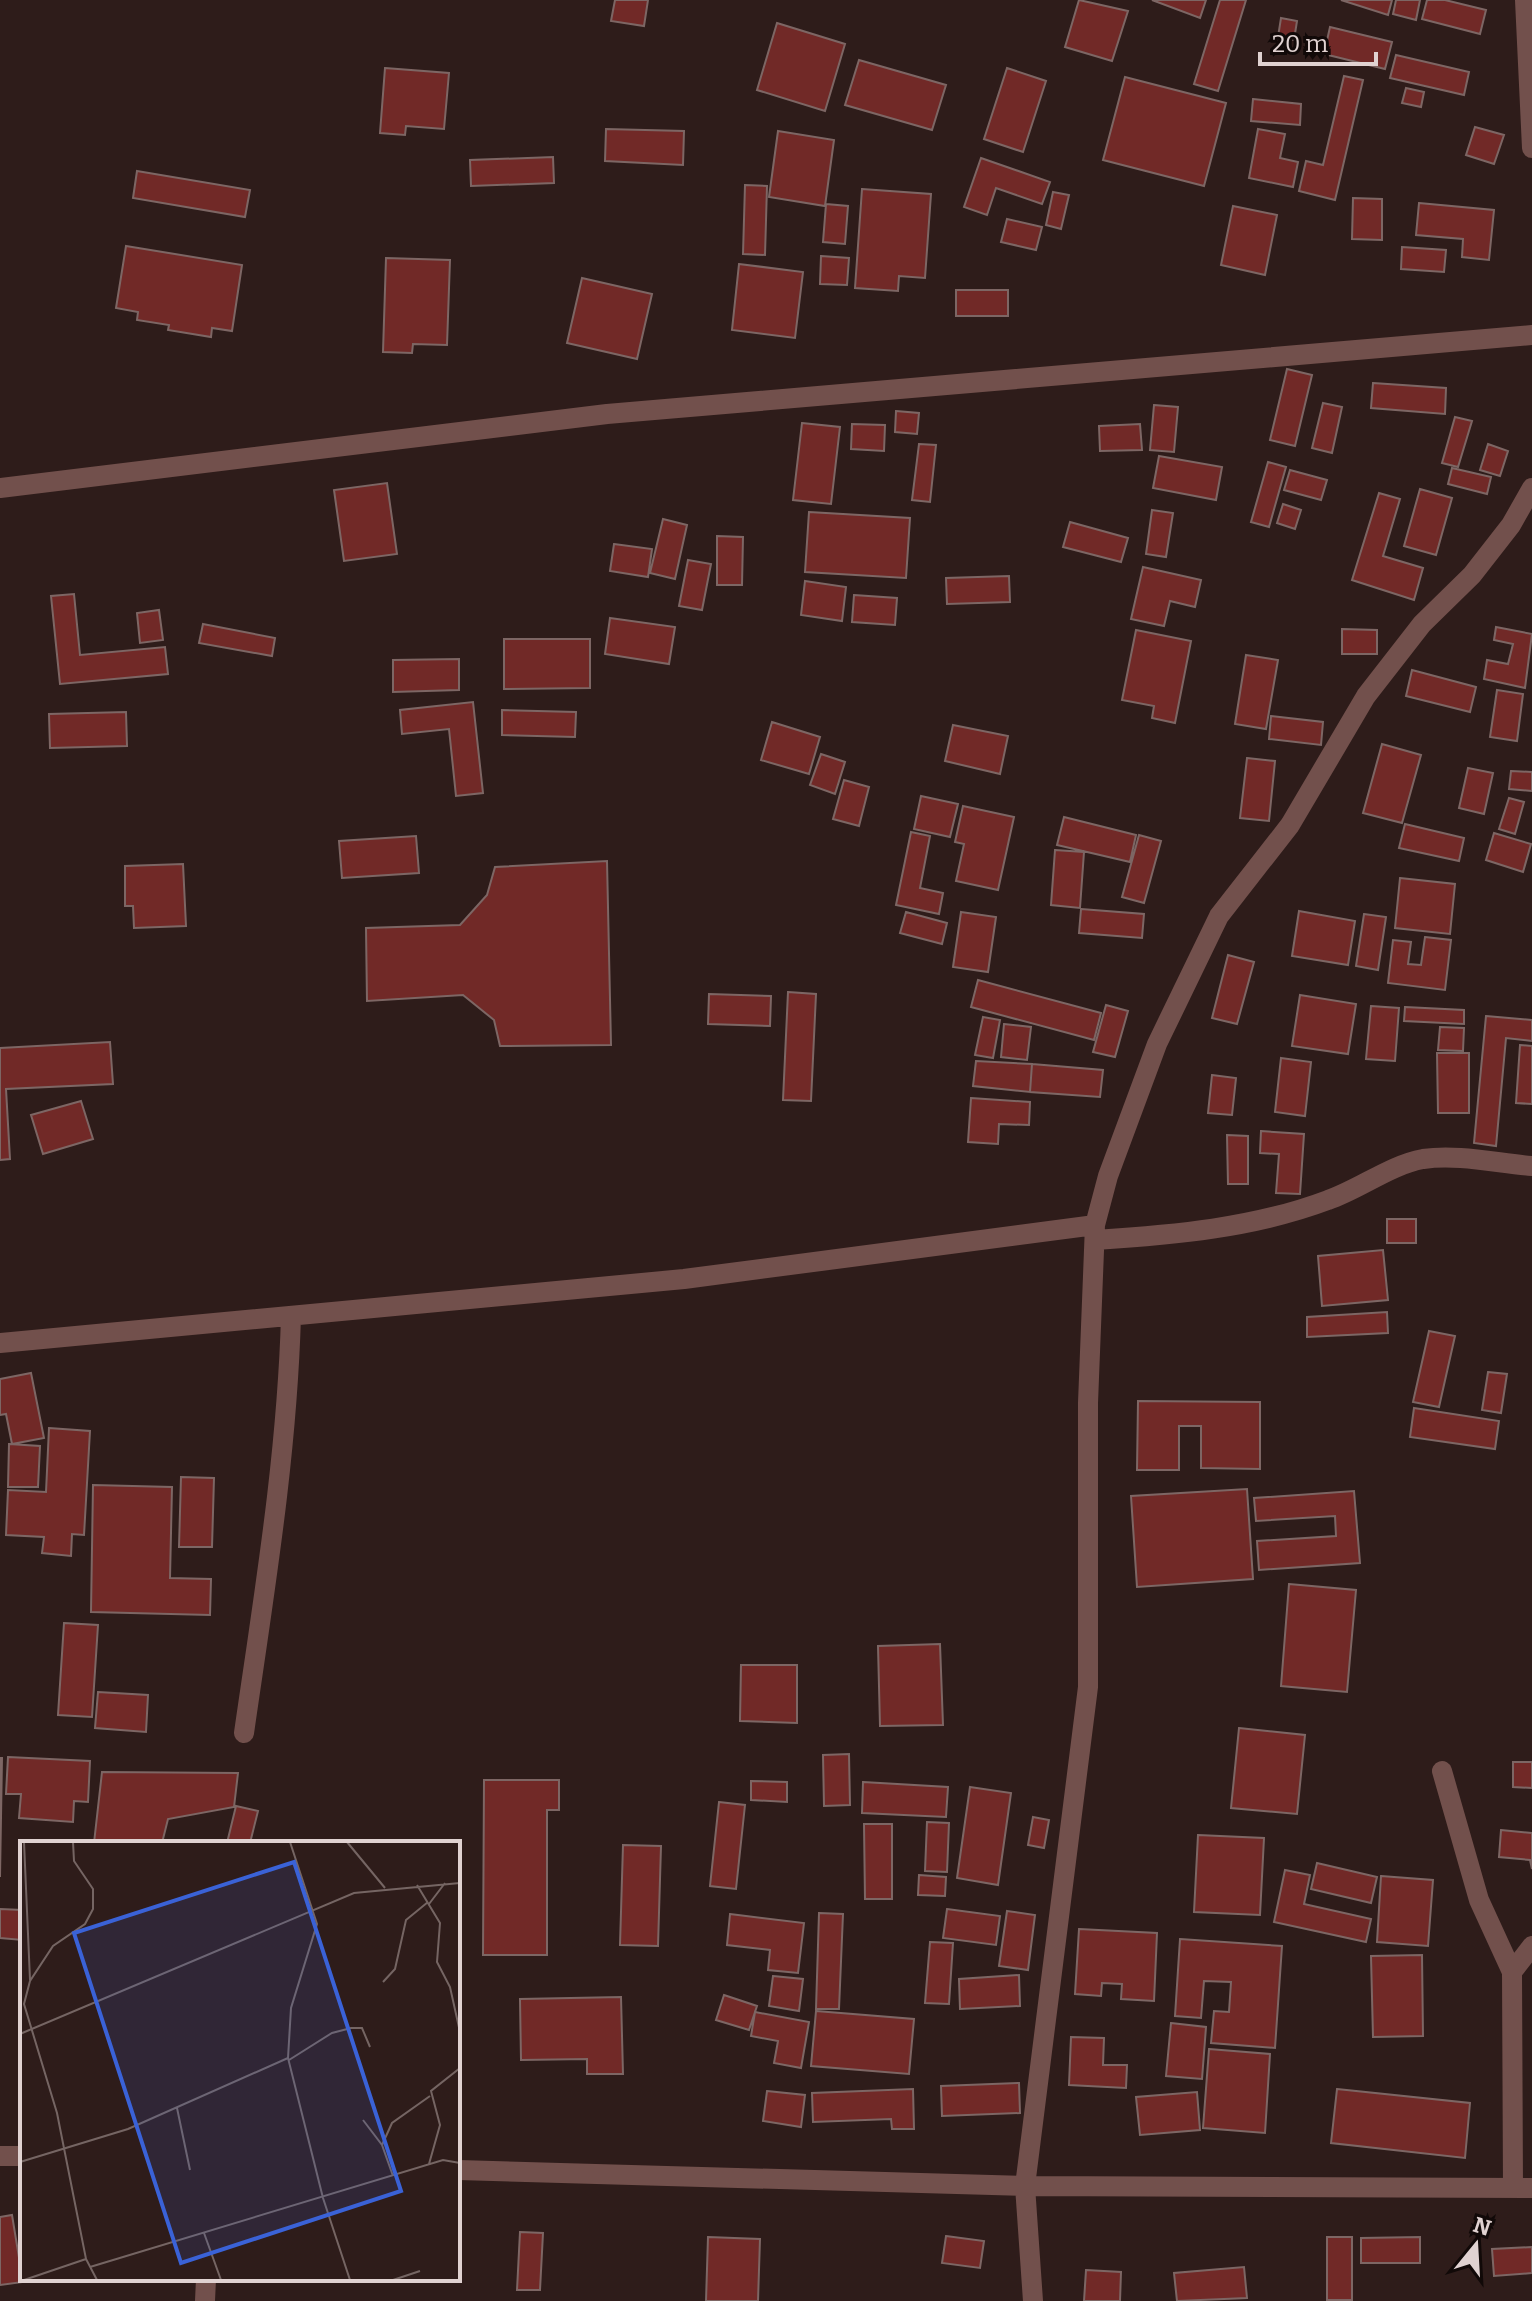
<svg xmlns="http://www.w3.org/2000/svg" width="1532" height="2301" font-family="Bitter,serif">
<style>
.building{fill:#712927;stroke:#7d6664;stroke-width:2}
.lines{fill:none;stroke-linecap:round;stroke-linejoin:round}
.minor{stroke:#72504c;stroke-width:20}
.inset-road{fill:none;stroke:#756563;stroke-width:2}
.view{fill:#3a62d7;fill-opacity:0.15;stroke:#3a62d7;stroke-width:4}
.inset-edge{fill:none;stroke:#e0d2d1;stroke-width:4}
</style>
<rect width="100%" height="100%" fill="#2e1c1a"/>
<!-- building -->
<path class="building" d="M615,0H648L644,26L611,21Z
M1079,0L1128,11L1112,61L1065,47Z
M1152,0H1206L1200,18Z
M1220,0H1246L1218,91L1194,84Z
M1341,0H1392L1388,15Z
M1396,0H1420L1416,20L1393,14Z
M1427,0H1445L1486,10L1480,34L1422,19Z
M1281,18L1297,21L1294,40L1278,37Z
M777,23L845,44L825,111L757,90Z
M1330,27L1392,42L1385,69L1324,54Z
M1396,55L1469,72L1464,95L1390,78Z
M859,60L946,85L932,130L845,105Z
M385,68L449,73L444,129L406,126L405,135L380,133Z
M1007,68L1046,81L1023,152L984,139Z
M1344,76L1363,80L1335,200L1299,191L1306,161L1323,165Z
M1125,77L1226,103L1204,186L1103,160Z
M1406,88L1424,92L1421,107L1402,103Z
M1253,99L1301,104L1300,125L1251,121Z
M1475,127L1504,135L1494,164L1466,155Z
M606,129L684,131L683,165L605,161Z
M1258,129L1285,134L1280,158L1298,162L1293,187L1249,178Z
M778,131L834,140L825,206L769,197Z
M553,157L554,183L471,186L470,160Z
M981,158L1050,182L1042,204L996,188L987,215L964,207Z
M137,171L250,190L245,217L133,198Z
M745,185L767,186L765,255L743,254Z
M862,189L931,194L925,278L899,276L898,291L855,288Z
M1053,192L1069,195L1061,229L1046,225Z
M1353,198L1382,199V240L1352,239Z
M1419,203L1494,210L1489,260L1462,257L1463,239L1416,235Z
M826,204L848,206L845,244L823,242Z
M1233,206L1277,215L1265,275L1221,265Z
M1007,219L1042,227L1036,250L1001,242Z
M126,246L242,265L232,331L212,328L211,337L168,330L169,325L137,320L138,312L116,308Z
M1402,247L1446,250L1444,272L1401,269Z
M821,256L849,258L847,285L820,284Z
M386,258L450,260L447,345L413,344L412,353L383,352Z
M739,264L803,272L795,338L732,330Z
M582,278L652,294L637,359L567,343Z
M956,290H1008V316H956Z
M1287,369L1312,375L1295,446L1270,440Z
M1373,383L1446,388L1445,414L1371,408Z
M1323,403L1342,407L1332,453L1312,448Z
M1154,405L1178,407L1174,452L1150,450Z
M896,411L919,413L917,434L895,432Z
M1455,417L1472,421L1458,467L1442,463Z
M802,423L840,427L831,504L793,500Z
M852,424L885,425L884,451L851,449Z
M1140,424L1142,450L1100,451L1099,426Z
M919,444L936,445L930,502L912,500Z
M1488,444L1508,451L1500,476L1480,470Z
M1159,456L1222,467L1216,500L1153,488Z
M1268,462L1286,467L1269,527L1251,522Z
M1452,468L1491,477L1487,494L1448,484Z
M1290,470L1327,480L1321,500L1284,490Z
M387,483L397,554L344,561L334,490Z
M1420,489L1452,498L1436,555L1404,546Z
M1379,493L1400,499L1383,556L1423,568L1414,600L1352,580Z
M1283,504L1301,510L1295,529L1277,523Z
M1152,510L1173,513L1166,557L1146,554Z
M809,512L910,518L906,578L805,572Z
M663,519L687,525L675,579L650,573Z
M1070,522L1128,538L1121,562L1063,547Z
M717,536L743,537L742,585H717Z
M614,544L652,549L648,577L610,571Z
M688,560L711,564L702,610L679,606Z
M1143,567L1201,580L1195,607L1170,601L1164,626L1131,619Z
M1009,576L1010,602L947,604L946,578Z
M805,581L846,587L842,621L801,615Z
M74,594L80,655L165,647L168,674L60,684L51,596Z
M854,595L897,598L895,625L852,622Z
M159,610L163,640L140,643L137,613Z
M610,618L675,627L669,664L605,654Z
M203,624L275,638L272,656L199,643Z
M1496,627L1532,634L1525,688L1484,679L1487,660L1508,664L1513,644L1494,640Z
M1342,629L1377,630V654H1342Z
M1136,630L1191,641L1175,723L1152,718L1154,706L1122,700Z
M504,639H590V688L504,689Z
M1246,655L1278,660L1266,729L1235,724Z
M459,659V690L393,692V660Z
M1412,670L1476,687L1470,712L1406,696Z
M1497,690L1523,694L1517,741L1490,737Z
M473,702L483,793L456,796L449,729L402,734L400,710Z
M502,710L576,712L575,737L502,735Z
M126,712L127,746L50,748L49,714Z
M1271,716L1323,722L1321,745L1269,739Z
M772,722L820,737L809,774L761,760Z
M953,725L1008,736L1000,774L945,761Z
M1382,744L1421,755L1402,823L1363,813Z
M821,754L845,762L835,794L810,785Z
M1247,758L1275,761L1269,821L1240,818Z
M1468,768L1493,773L1484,814L1459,808Z
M1511,771L1532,772V791L1509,789Z
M844,780L869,787L859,826L833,819Z
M921,796L958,804L950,837L914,829Z
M1509,798L1524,802L1515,834L1499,829Z
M963,806L1014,817L998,890L956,881L964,844L955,842Z
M1064,817L1136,835L1130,862L1057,845Z
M1405,824L1464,838L1459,861L1399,848Z
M911,832L930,836L920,888L943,893L939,914L896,905Z
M1494,833L1531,844L1523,872L1486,860Z
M1139,835L1161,841L1144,903L1122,897Z
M416,836L419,873L342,878L339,841Z
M1055,850L1084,852L1080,908L1051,905Z
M607,861L611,1045L500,1046L494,1020L463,995L367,1001L366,928L460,925L487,895L495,867Z
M183,864L186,926L134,928L133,906H125V866Z
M1400,878L1455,884L1450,934L1395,928Z
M1081,909L1144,914L1142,938L1079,933Z
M1299,911L1355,921L1348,965L1292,956Z
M906,912L947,923L942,944L900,933Z
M961,912L996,917L988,972L953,967Z
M1364,914L1386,917L1378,970L1356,966Z
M1425,937L1451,940L1445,990L1388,983L1393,940L1411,942L1408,964L1421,965Z
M1228,955L1254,962L1237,1024L1212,1018Z
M978,980L1101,1013L1094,1040L971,1007Z
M788,992L816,994L811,1101L783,1100Z
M709,994L771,996L770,1026L708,1024Z
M1300,995L1356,1004L1348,1054L1292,1046Z
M1106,1005L1128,1011L1115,1057L1093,1052Z
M1371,1006L1399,1008L1395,1061L1366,1059Z
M1405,1007L1464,1010V1024L1404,1021Z
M1486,1016L1532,1020V1041L1506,1038L1496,1146L1474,1143Z
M983,1017L1000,1020L993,1058L975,1055Z
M1004,1024L1031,1027L1027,1060L1001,1057Z
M1440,1027L1464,1028L1463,1051L1438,1050Z
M110,1042L113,1084L6,1089L10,1159L0,1160V1048Z
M1520,1045L1532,1046V1104L1516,1103Z
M1437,1053H1469V1113H1438Z
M1281,1058L1311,1062L1305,1116L1275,1112Z
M976,1061L1032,1064L1030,1092L973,1086Z
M1032,1064L1103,1070L1100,1097L1030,1092Z
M1212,1075L1236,1078L1232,1115L1208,1113Z
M971,1098L1030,1102L1029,1125L999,1124L998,1144L968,1142Z
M81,1101L93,1139L43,1154L31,1115Z
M1261,1131L1304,1134L1300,1194L1276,1193L1279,1154L1260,1153Z
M1227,1135L1248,1136V1184H1228Z
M1387,1219H1416V1243H1387Z
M1383,1250L1388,1300L1322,1306L1318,1256Z
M1387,1312L1388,1333L1307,1337V1317Z
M1429,1331L1455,1336L1439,1407L1413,1402Z
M1488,1372L1507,1374L1501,1413L1482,1410Z
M31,1373L44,1438L12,1444L6,1414L0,1415V1379Z
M1138,1401L1260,1402V1469L1201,1468V1426H1179V1470H1137Z
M1414,1408L1499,1421L1495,1449L1410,1437Z
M49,1428L90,1431L84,1535L72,1534L71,1556L42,1553L44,1537L6,1535L8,1490L46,1492Z
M9,1444L40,1446L38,1487H8Z
M181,1477L214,1478L212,1547H179Z
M93,1485L172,1487L170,1578L211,1579L210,1615L91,1612Z
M1247,1489L1253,1579L1137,1587L1131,1496Z
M1354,1491L1360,1563L1259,1570L1257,1541L1336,1536L1335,1516L1256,1521L1254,1498Z
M1289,1584L1356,1590L1347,1692L1281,1686Z
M64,1623L98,1625L92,1717L58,1715Z
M940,1644L943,1725L880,1726L878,1646Z
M741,1665H797V1723L740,1721Z
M98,1692L148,1695L146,1732L95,1728Z
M1239,1728L1305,1735L1297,1814L1231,1808Z
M849,1754L850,1805L824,1806L823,1755Z
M8,1757L90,1761L88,1802L74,1801L73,1822L19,1818L21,1794H6Z
M0,1758H2L0,1877Z
M1513,1762H1532V1788L1513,1787Z
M102,1772L238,1773L234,1807L168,1819L162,1843H94Z
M484,1780H559V1810H547V1955H483Z
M751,1781L787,1782V1802L751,1800Z
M863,1782L948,1787L946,1817L862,1813Z
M970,1787L1011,1793L998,1885L957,1878Z
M719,1802L745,1805L736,1889L710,1886Z
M236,1806L258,1811L250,1843H227Z
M1033,1817L1049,1820L1044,1848L1028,1845Z
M927,1822L949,1823L947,1872L925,1871Z
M864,1824H892V1899H865Z
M1501,1830L1532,1833V1869L1530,1860L1499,1857Z
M1198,1835L1264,1838L1260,1915L1194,1912Z
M623,1845L661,1846L658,1946L620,1945Z
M1317,1863L1377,1877L1371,1903L1311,1889Z
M1285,1870L1310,1875L1304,1904L1371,1919L1366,1942L1274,1922Z
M919,1875L946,1877L945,1896L918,1895Z
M1381,1876L1433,1880L1428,1946L1377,1942Z
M0,1909L22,1910V1940L0,1938Z
M947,1909L1000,1916L996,1945L943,1938Z
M1007,1911L1035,1915L1028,1970L999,1966Z
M819,1913L843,1914L839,2009H816Z
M730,1914L804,1923L798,1973L768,1970L770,1950L727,1945Z
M1079,1929L1157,1933L1154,2001L1121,1999L1122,1984L1102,1983L1101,1996L1075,1994Z
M1180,1939L1282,1946L1275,2048L1211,2043L1214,2011L1229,2012L1231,1982L1204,1981L1201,2018L1175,2016Z
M930,1942L953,1943L949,2004L925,2003Z
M1422,1955L1423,2036L1373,2037L1371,1956Z
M1019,1975L1020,2006L960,2009L959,1979Z
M773,1976L803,1979L799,2011L769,2006Z
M724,1995L757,2006L749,2030L716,2020Z
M621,1997L623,2074H587V2059L521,2060L520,1999Z
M816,2011L914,2019L909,2074L811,2066Z
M755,2012L809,2022L801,2068L774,2063L778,2041L751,2036Z
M1171,2023L1206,2027L1202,2079L1166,2076Z
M1071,2037L1104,2038L1103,2065H1127L1126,2088L1069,2085Z
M1209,2049L1270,2054L1265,2133L1203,2128Z
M1019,2083L1020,2113L942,2116L941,2086Z
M913,2089L914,2129H892L891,2119L813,2122L812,2093Z
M1337,2089L1470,2103L1465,2158L1331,2143Z
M767,2091L805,2095L801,2127L763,2121Z
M1197,2092L1200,2130L1140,2135L1136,2097Z
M12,2215L23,2282L0,2285V2217Z
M520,2232L543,2233L540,2290H517Z
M946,2236L984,2241L980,2268L942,2263Z
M708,2237L760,2239L758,2301H706Z
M1327,2237H1352V2300H1327Z
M1420,2237V2263H1361V2238Z
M1532,2247V2273L1494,2276L1492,2249Z
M1244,2267L1247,2298L1177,2301L1174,2273Z
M1086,2270L1121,2272L1120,2301H1084Z"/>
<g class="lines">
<!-- minor -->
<path class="minor" d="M1525,0L1532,148
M0,488L607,414L1532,335
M1095,1240C1173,1235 1254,1228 1328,1200C1360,1189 1390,1165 1423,1159C1458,1154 1496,1163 1532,1166
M0,1343L684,1279L1095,1225
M244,1733C264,1594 287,1457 291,1316
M1442,1771L1479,1900L1512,1972L1513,2188
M1512,1972L1532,1946
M0,2156H22
M458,2170L1025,2186L1532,2188
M205,2301L206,2279
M1033,2301L1025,2186L1088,1687V1403L1095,1225L1108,1176L1157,1044L1219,916L1290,825L1366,696L1422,624L1472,575L1511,525L1532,488"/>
</g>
<!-- overview -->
<g transform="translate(20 1841)">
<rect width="440" height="440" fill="#2e1c1a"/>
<path class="inset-road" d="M4,1L10,139M53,1L54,20L73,48V68L65,83L33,105L10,140L4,163L37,272L66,418L77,439M270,1L297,83L271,167L268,217L303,357L330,439M327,1L365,47M397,44L420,82L417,121L430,146L440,191M409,63L425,42M363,141L375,128L386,79L408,61M0,193L334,52L440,42M269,219L312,192L331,187H342L350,206M157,267L170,329M343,279L362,304L373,335M362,304L372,282L410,255M0,321L108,288L268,217M409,323L420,284L411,250L440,227M184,392L201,439M70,426L423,319L440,322M4,439L66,418M373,439L400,430"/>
<path class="view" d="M274,21L381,350L161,422L54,92Z"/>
<rect width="440" height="440" class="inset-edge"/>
</g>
<!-- north arrow -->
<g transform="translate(1476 2245) rotate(18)" stroke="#110908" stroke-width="6" paint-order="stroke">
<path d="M0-6L14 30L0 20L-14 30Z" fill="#e0d2d1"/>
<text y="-12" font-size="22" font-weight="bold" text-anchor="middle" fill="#e0d2d1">N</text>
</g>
<!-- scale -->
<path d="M1260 52v12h116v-12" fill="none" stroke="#e0d2d1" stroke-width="4"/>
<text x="1272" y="52" font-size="24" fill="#e0d2d1" stroke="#110908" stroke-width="6" paint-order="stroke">20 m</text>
</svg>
